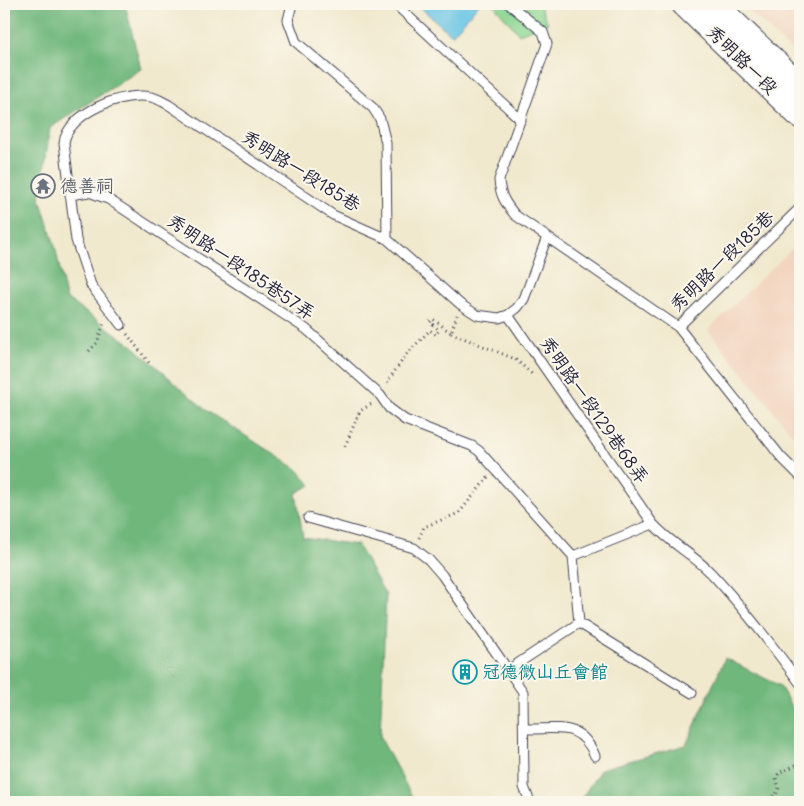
<svg xmlns="http://www.w3.org/2000/svg" width="804" height="806" font-family="Delius,'LXGW WenKai TC',sans-serif">
<style>
.built{fill:#f2d4be}
.green{fill:#8bd692;stroke:#567c66}
.forest{fill:#70b77c;stroke:#496c5c}
.water{fill:#67c4e5;stroke:#447390}
.lines{fill:none;stroke-linecap:round;stroke-linejoin:round}
.lane-casing{stroke:#414051;stroke-width:11}
.secondary-casing{stroke:#414051;stroke-width:28}
.path{stroke:#414051;stroke-width:3;stroke-dasharray:1 4;stroke-linecap:butt}
.lane{stroke:#fff;stroke-width:9}
.secondary{stroke:#fff;stroke-width:26}
.labels{text-anchor:middle;stroke-width:4;stroke-linejoin:round;paint-order:stroke}
.street-label{font-size:18px;fill:#22223b;stroke:#fbf7ec}
.worship-label{font-size:18px;fill:#5b616d;stroke:#fbf7ec;text-anchor:start}
.culture-label{font-size:18px;fill:#0d838f;stroke:#fbf7ec;text-anchor:start}
</style>
<rect width="100%" height="100%" fill="#fbf7ec"/>
<filter id="ink" filterUnits="userSpaceOnUse"><feTurbulence type="fractalNoise" baseFrequency=".02" numOctaves="2"/><feDisplacementMap in="SourceGraphic" scale="10" xChannelSelector="R" yChannelSelector="G"/><feConvolveMatrix kernelMatrix="1 2 1 2 8 2 1 2 1" color-interpolation-filters="sRGB"/></filter>
<filter id="wash" filterUnits="userSpaceOnUse"><feTurbulence type="fractalNoise" baseFrequency=".0096" numOctaves="4" result="noise"/><feDisplacementMap in="SourceGraphic" scale="20" xChannelSelector="R" yChannelSelector="G"/><feGaussianBlur stdDeviation="1.12" result="paint"/><feColorMatrix in="noise" values="0 0 0 0 0 0 0 0 0 0 0 0 0 0 0 0 0 1.4 0 .05"/><feComposite in="paint" operator="in"/></filter>
<g filter="url(#wash)">
<rect width="100%" height="100%" fill="#f1e9ce"/>
<!-- built -->
<path class="built" d="M742,4H800V59Z
M800,241V444L708,330Z"/>
<!-- green -->
<path class="green" d="M493,4H539L548,23L519,34Z"/>
<!-- forest -->
<path class="forest" d="M4,4H125L141,69L50,128L40,199L55,246L66,298L133,346L207,411L297,469L311,485L296,493L303,537L357,545L386,595L380,737L415,802H4Z
M725,658L780,686L800,722V802H579L601,769L686,745Z"/>
<!-- water -->
<path class="water" d="M416,4H479L452,35Z"/>
</g>
<g filter="url(#ink)">
<g class="lines">
<!-- lane casing -->
<g class="lane-casing">
<path id="lane" d="M292,4L288,20L296,42L373,108L380,119L386,143L387,239
M395,4L521,120
M509,4L543,32L547,44L499,180C500,195 505,203 515,215L678,327L781,457L800,476
M70,195L89,192L108,199L306,329L380,395L389,408L405,420L472,446L479,451L573,556
M508,315L653,524C671,544 693,554 711,573C743,607 772,645 800,683
M121,325L91,285L76,240L64,143C67,113 124,91 151,97C157,98 163,102 169,105L333,215L387,239L460,304L477,315L499,318L508,315L517,308L524,299L547,237
M678,327L800,208
M308,518L414,548L429,560L442,575L508,670
M579,623L692,693
M524,729C557,730 580,720 595,756
M530,802L524,787L523,692L508,670L579,623L573,556L653,524"/>
</g>
<!-- secondary casing -->
<g class="secondary-casing">
<path id="secondary" d="M685,4L800,115
M713,4L800,87"/>
</g>
<!-- path -->
<path class="path" d="M451,333L515,359L532,374
M127,334L149,363
M89,351L97,343L104,323
M388,383L387,382L407,354L430,330L436,335L439,330L430,322L433,319L451,333L457,315
M345,446L360,411L373,403
M419,538L424,527L459,513L488,477
M69,802L72,800L76,802
M759,802L776,795L779,788L776,778L779,773L800,763"/>
<!-- lane -->
<use href="#lane" class="lane"/>
<!-- secondary -->
<use href="#secondary" class="secondary"/>
</g>
</g>
<!-- icons -->
<defs>
<g id="temple-ring" transform="scale(1.25)"><circle r="9.5" fill="#fbf7ec" stroke="#6b7280" stroke-width="1.5"/><path d="M0-6L5-2H3V0L6.5 2.5H4V6H1.5V3h-3V6H-4V2.5H-6.5L-3 0V-2H-5Z" fill="#6b7280"/></g>
<g id="building-ring" transform="scale(1.25)"><circle r="9.5" fill="#fbf7ec" stroke="#0f9aa8" stroke-width="1.5"/><path d="M-4-6H4V6H1V3H-1V6H-4ZM-2.5-4.3h1.7v1.8h-1.7ZM.8-4.3h1.7v1.8H.8ZM-2.5-1h1.7V.8h-1.7ZM.8-1h1.7V.8H.8Z" fill="#0f9aa8"/></g>
</defs>
<g fill-rule="evenodd">
<use href="#temple-ring" x="43" y="186"/>
<use href="#building-ring" x="465" y="672"/>
</g>
<g class="labels">
<!-- street labels -->
<g class="street-label">
<text transform="translate(742 60) rotate(44)" y="6">秀明路一段</text>
<text transform="translate(301 171) rotate(32)" y="6">秀明路一段185巷</text>
<text transform="translate(722 261) rotate(-44)" y="6">秀明路一段185巷</text>
<text transform="translate(241 267) rotate(34)" y="6">秀明路一段185巷57弄</text>
<text transform="translate(594 410) rotate(55)" y="6">秀明路一段129巷68弄</text>
</g>
<!-- worship labels -->
<g class="worship-label">
<text x="60" y="192">德善祠</text>
</g>
<!-- culture labels -->
<g class="culture-label">
<text x="482" y="678">冠德微山丘會館</text>
</g>
</g>
<!-- margin -->
<rect width="804" height="806" fill="none" stroke="#fbf7ec" stroke-width="20"/>
</svg>
